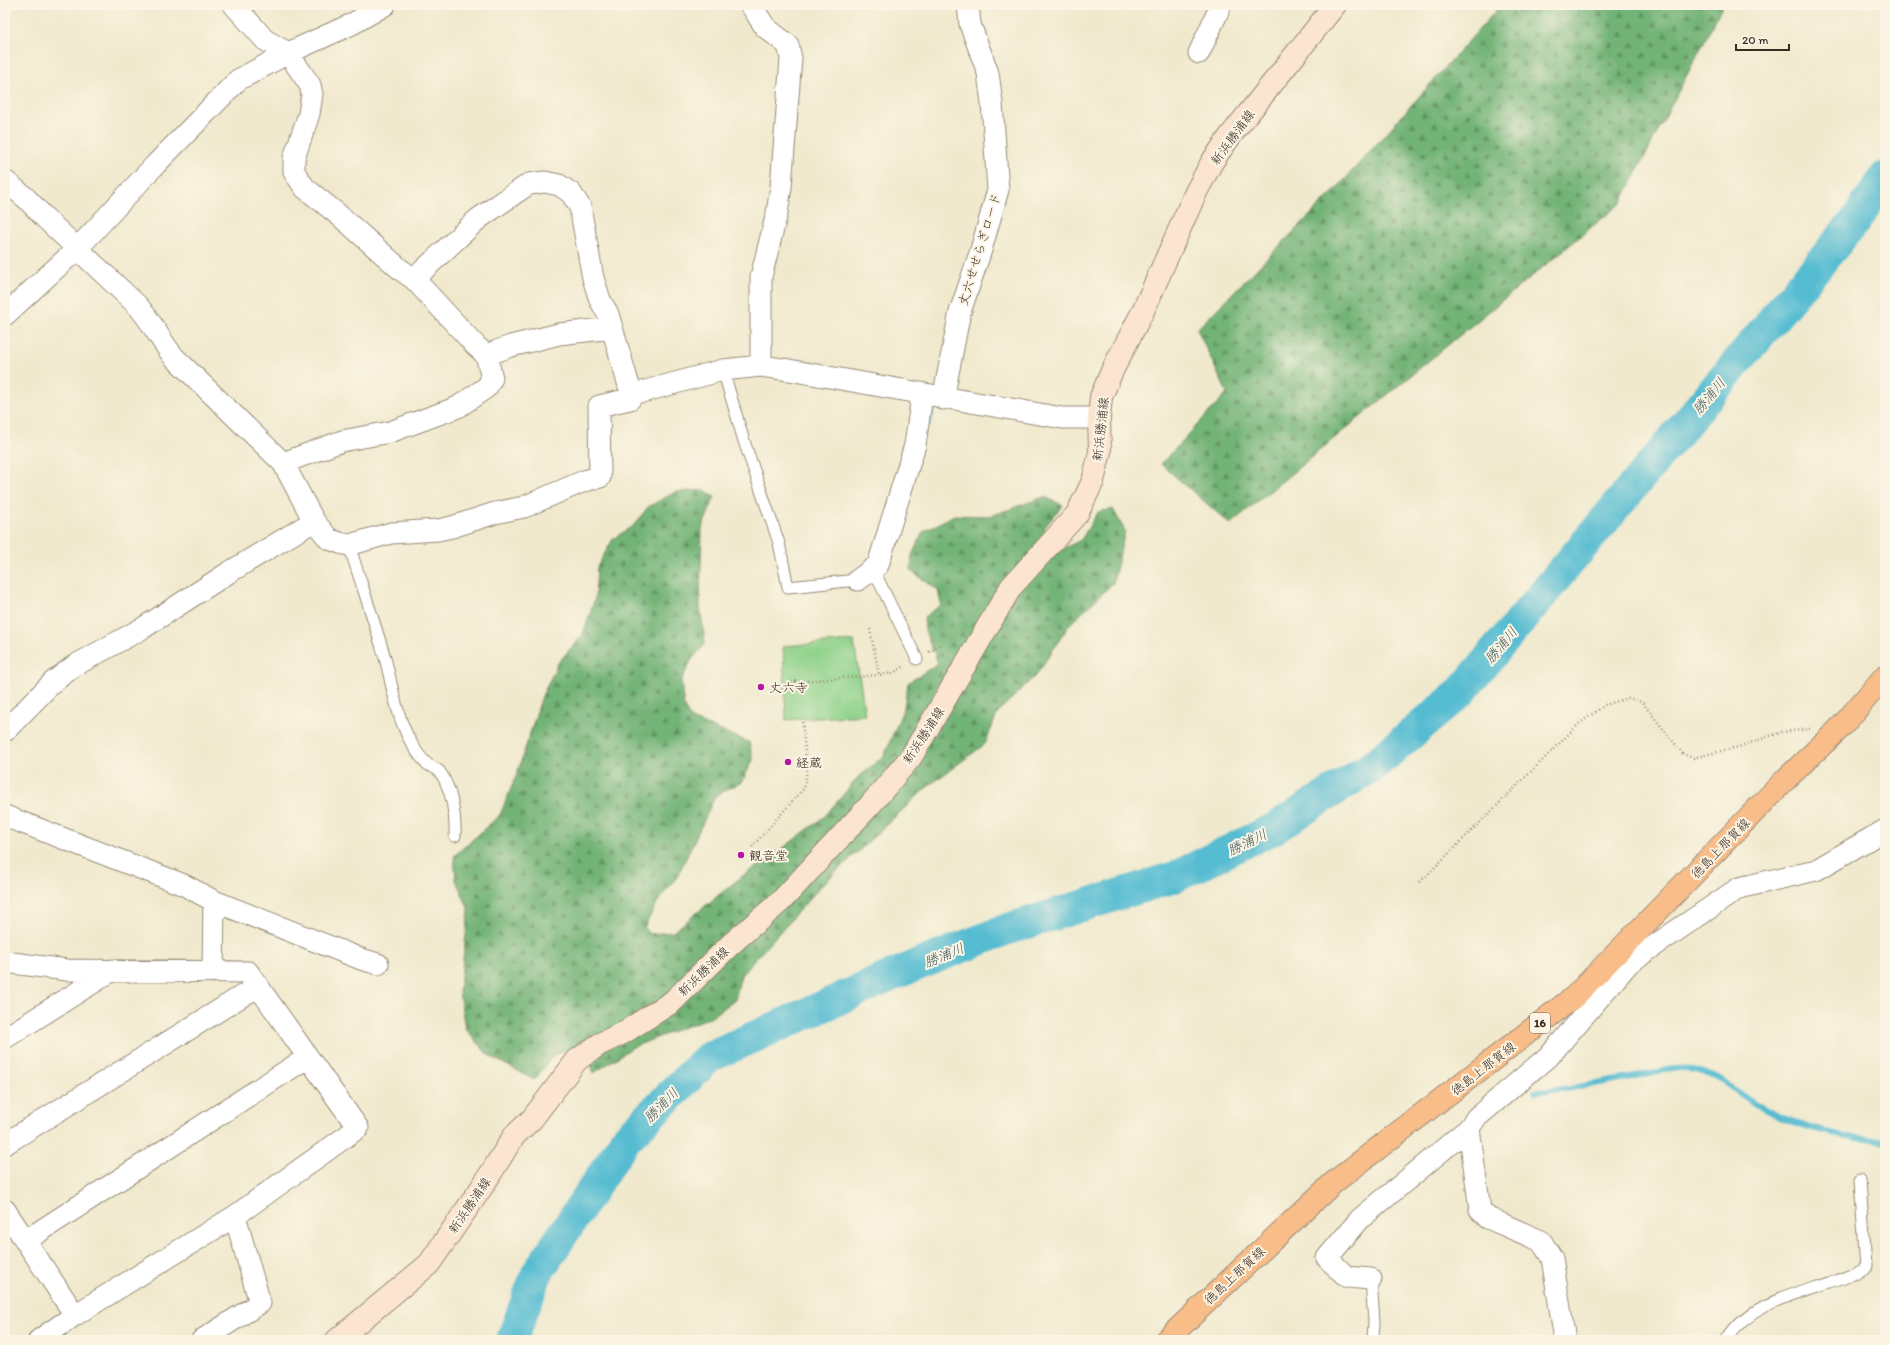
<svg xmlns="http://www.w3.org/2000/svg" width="1890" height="1345" font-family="Itim,'Klee One',sans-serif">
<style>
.forest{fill:url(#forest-firs);stroke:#566e4a}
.garden{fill:#8ed18a;stroke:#647e54}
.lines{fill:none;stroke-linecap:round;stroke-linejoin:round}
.stream{stroke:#54bcd1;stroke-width:5.5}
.river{stroke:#54bcd1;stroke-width:32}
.lane-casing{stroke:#968a76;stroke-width:13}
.street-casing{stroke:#968a76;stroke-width:23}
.secondary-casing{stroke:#968a76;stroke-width:24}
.primary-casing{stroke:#968a76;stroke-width:24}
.path{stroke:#968a76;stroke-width:2.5;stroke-dasharray:1 3;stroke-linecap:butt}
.lane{stroke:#fff;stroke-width:11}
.street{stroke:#fff;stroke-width:21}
.secondary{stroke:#fce5d0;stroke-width:22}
.primary{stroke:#f8bd89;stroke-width:22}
.poi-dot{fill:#b5179e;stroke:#fcf5e5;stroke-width:1.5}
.labels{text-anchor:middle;stroke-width:4;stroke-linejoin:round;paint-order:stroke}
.shield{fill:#fcf5e5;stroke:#75675a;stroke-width:1}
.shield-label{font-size:12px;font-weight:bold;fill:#3b2a1e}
.street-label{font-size:13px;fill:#3b2a1e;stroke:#fcf5e5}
.poi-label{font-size:13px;fill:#3b2a1e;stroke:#fcf5e5;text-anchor:start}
.water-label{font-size:14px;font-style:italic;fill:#445d5d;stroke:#fcf5e5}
</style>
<defs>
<pattern id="forest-firs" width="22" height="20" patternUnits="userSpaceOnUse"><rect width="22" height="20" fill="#72b376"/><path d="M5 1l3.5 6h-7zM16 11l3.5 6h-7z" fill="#5f9260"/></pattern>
</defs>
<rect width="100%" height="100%" fill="#fcf5e5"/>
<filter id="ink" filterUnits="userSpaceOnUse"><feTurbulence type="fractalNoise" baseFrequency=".025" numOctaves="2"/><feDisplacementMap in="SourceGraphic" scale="8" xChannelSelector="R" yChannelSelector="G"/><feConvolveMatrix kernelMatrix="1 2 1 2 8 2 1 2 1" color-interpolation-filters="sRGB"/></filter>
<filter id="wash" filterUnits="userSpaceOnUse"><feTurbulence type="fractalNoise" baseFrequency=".012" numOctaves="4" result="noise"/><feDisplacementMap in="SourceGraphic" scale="16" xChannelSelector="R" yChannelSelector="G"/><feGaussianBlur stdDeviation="0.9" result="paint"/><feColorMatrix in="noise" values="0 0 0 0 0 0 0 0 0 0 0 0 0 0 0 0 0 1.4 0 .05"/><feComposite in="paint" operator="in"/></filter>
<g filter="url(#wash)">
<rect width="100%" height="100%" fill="#f0e9cd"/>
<!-- forest -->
<path class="forest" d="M1501,5H1723L1621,203L1230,524L1161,464L1227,393L1197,329L1339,186Z
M705,490L715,497L702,528L700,605L705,644L692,659L681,681L684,707L691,719L749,742L753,760L742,782L716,795L677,877L658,901L644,928L649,934L673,932L741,877L786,846L825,816L859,776L884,756L904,707L908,683L938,663L925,631L924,617L941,605L938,590L911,571L912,555L923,532L954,515L990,516L1044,497L1063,505L1044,528L1058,551L1081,540L1098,512L1113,509L1125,531L1113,583L1069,625L1037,674L998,712L985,744L926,788L820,887L741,975L735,1000L713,1016L633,1047L594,1073L583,1044L554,1055L534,1080L488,1055L465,1028L459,992L469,910L456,880L454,856L500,815L517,774L542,696L558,663L583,634L595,598L597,567L613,539L634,525L648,507L675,492Z"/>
<!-- garden -->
<path class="garden" d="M854,641L865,715L786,720L783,646Z"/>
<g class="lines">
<!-- stream -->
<path class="stream" d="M928,424L935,400
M1535,1092C1566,1089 1597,1084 1628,1078C1649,1074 1673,1066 1694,1069C1718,1073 1744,1099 1765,1110C1793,1126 1853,1140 1885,1141"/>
<!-- river -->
<path class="river" d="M512,1340L537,1273L626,1139L709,1057L900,972L1005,930L1175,877L1275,828L1373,766L1460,693L1856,220L1885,177"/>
</g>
</g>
<g filter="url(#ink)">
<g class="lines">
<!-- lane casing -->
<g class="lane-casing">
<path id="lane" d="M723,370L744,441L779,543L788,587L858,580
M349,545C361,583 374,620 385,658C391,680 394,702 402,723C408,739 415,752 427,764C431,767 437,768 440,772C452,789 456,817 455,836
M873,569L917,659
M1371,1279L1374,1322L1373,1340
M1727,1340C1756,1292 1823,1294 1866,1267L1860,1180"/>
</g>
<!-- street casing -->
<g class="street-casing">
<path id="street" d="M234,5L265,40L288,53L310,85L312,94L309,114L294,158V172L305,188L340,216L401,270L414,279L476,346L486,355L511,346L559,334L612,328
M751,5L765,27L788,45L791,58L781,187L777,213L761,277V366
M1199,53L1221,5
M5,181L26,198L45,218L138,306C152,322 160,340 174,357L283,463L314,521L329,539L340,543L349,545L391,533L438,530L452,527L495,513L524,507L584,481L600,477L599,406L630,399L633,392
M414,279L478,219L514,194L529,184L545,182L559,185L571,193L580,207L593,278L600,300L608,314L629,386L633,392H642L723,370L761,366L789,370L1062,418H1099
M5,315L77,249L155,165L238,80L288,53L352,24L385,5
M943,399L960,312L981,250L998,190L992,103L988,73L970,24L968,5
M283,463L342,441L390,432L458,407L487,387L492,378L486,355
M858,580L878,565L915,445L922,395
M5,731L53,682L74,666L143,628L228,573L314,521
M5,816L184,885L214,901L361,959L378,964
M5,962L67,970L248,972L358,1128L235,1216L75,1315L39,1340
M213,972L214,901
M5,1038L113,970
M5,1144L258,986
M5,1210L75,1315
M25,1241L308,1057
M1371,1279L1347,1277L1327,1258L1360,1219L1469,1128
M202,1340L260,1303L235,1216
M1565,1340L1552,1258L1541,1241L1488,1218L1480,1210L1469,1128L1476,1118L1551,1054L1629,963L1739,888L1816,870L1885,830"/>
</g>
<!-- secondary casing -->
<g class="secondary-casing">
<path id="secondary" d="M337,1340L429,1264L484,1184L514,1136L532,1119L577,1060L600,1044L623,1033L672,1002L731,944L781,901L870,805L911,757L1011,587L1077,514L1093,481L1100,452L1099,418L1101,397L1112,371L1143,311L1196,192L1212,162L1231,135L1335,5"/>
</g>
<!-- primary casing -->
<g class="primary-casing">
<path id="primary" d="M1166,1340L1333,1183L1574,997L1786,779L1842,726L1885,676"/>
</g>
<!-- path -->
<path class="path" d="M870,629L879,675L893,673L905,666
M929,652L942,644
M791,682L879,675
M752,847L804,788L807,771L802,719
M1420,882L1580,723L1605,705L1628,698L1642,702L1683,754L1693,758L1738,747L1782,732L1810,729"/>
<!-- lane -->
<use href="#lane" class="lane"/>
<!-- street -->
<use href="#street" class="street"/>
<!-- secondary -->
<use href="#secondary" class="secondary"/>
<!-- primary -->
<use href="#primary" class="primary"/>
</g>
</g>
<!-- markers -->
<g class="poi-dot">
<circle cx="761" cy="687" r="4"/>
<circle cx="788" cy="762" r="4"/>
<circle cx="741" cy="855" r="4"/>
</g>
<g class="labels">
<!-- shield labels -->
<rect class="shield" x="1530" y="1013" width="20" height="20" rx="3"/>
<g class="shield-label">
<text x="1540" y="1027">16</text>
</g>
<!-- street labels -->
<g class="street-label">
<text transform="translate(1232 137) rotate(-54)" y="5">新浜勝浦線</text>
<text transform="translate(979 249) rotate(-73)" y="5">丈六せせらぎロード</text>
<text transform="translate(1100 429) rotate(-84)" y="5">新浜勝浦線</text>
<text transform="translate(923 735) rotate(-57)" y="5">新浜勝浦線</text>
<text transform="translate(1720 848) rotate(-46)" y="5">徳島上那賀線</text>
<text transform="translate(703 971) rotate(-44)" y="5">新浜勝浦線</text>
<text transform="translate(1483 1068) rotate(-38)" y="5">徳島上那賀線</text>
<text transform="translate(469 1205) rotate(-56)" y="5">新浜勝浦線</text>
<text transform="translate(1234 1275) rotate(-43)" y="5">徳島上那賀線</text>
</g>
<!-- poi labels -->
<g class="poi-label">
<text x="769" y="692">丈六寺</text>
<text x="796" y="767">経蔵</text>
<text x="749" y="860">観音堂</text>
</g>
<!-- water labels -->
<g class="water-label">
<text transform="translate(1709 396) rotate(-50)" y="5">勝浦川</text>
<text transform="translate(1501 645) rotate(-50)" y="5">勝浦川</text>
<text transform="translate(1247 842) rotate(-26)" y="5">勝浦川</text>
<text transform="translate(944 955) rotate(-22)" y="5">勝浦川</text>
<text transform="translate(661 1105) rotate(-45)" y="5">勝浦川</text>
</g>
</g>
<!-- margin -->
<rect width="1890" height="1345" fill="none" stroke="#fcf5e5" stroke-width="20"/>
<!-- scale -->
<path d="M1736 44v6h53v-6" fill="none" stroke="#3b2a1e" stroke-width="2"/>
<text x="1742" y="44" font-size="12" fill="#3b2a1e" stroke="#fcf5e5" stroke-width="3" paint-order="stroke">20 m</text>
</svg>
